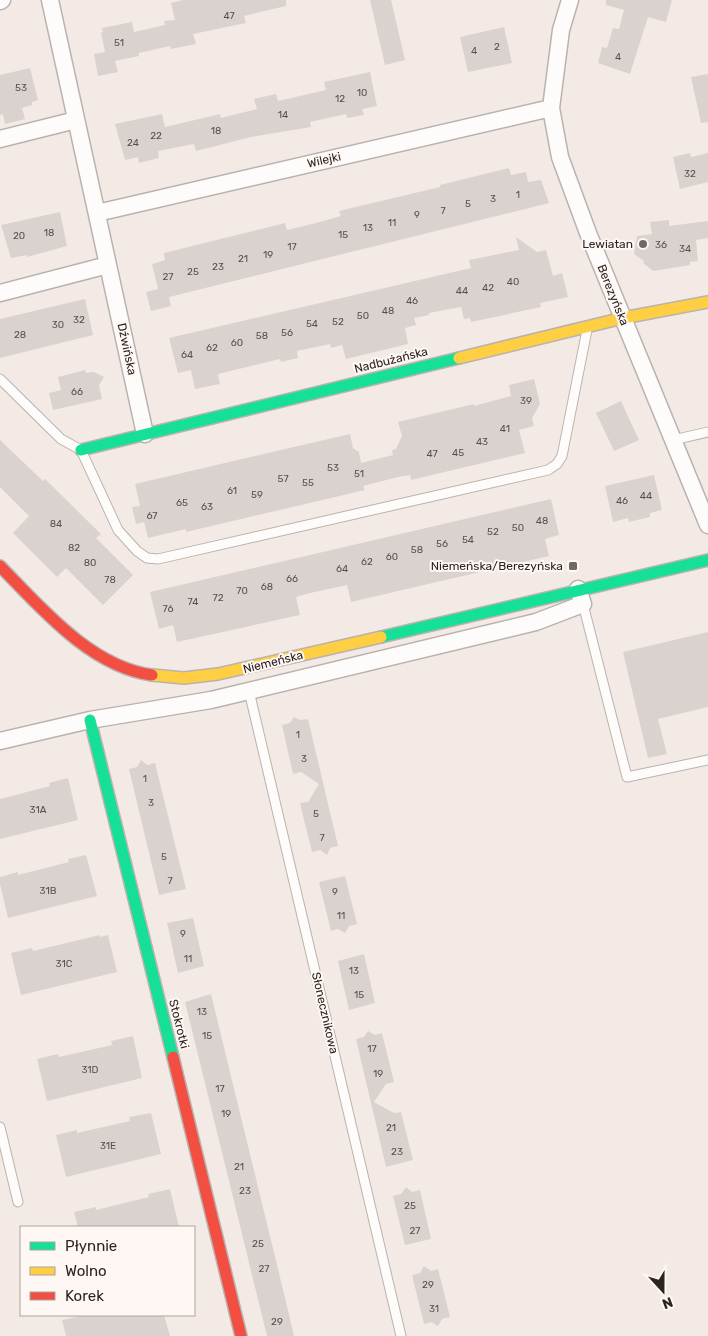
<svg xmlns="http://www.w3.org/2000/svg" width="708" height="1336" font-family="Rubik,sans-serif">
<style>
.building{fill:#dad2ce}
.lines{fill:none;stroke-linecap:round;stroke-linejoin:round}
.lane-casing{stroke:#bab2af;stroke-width:11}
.street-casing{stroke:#bab2af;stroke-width:19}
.fast-casing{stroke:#bab2af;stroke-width:14}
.slow-casing{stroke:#bab2af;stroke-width:14}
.jam-casing{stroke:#bab2af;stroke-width:14}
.lane{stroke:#fdfcfb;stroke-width:9}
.street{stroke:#fdfcfb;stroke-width:16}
.fast{stroke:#16e098;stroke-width:11}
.slow{stroke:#ffcf43;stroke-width:11}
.jam{stroke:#f24e42;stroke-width:11}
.poi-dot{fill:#716966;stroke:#fef7f3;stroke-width:2}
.labels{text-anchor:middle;stroke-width:4;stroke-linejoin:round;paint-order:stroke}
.number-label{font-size:10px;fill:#58504d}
.street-label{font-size:12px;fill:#2b2421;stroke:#fef7f3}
.poi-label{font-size:12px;fill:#2b2421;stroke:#fef7f3;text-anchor:end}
</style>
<rect width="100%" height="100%" fill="#f4eae5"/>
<!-- building -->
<path class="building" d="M183,0H286V6L244,16L246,23L193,34L196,44L171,49L170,46L139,53V56L115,61L118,72L98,76L94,54L105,52L101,33L103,32L102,28L132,22L134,32L165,25L164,21L175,20L171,3Z
M370,0H391L405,60L385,65Z
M606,0H672L666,22L648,17L630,74L598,63L602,47L607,48L613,28L619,29L624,10L606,5Z
M504,27L512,63L468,72L460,37Z
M30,68L38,100L32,102V105L22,108L25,119L5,124L3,114L0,115V75Z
M370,72L377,106L362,109L364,115L347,118L346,114L310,122L311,127L251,137L196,151L194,144L158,151L159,158L139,163L138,157L125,160L115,124L162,114L165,127L220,114L221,118L257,109L254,99L276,94L278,101L326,90L324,82Z
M708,74V122L701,123L691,77Z
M690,153L691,157L708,153V182L680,189L673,157Z
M509,168L511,175L526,172L528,182L541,180L549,203L169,297L171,306L151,311L146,292L158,289L152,264L165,260L164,253L285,223L287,230L316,223L341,216L339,211L440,187V185Z
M60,212L67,246L27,257V255L11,258L1,225Z
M669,220V226L708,221V238L696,240L698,261L690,262V265L653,271L643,263L644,261L634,254L637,236L652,234L650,222Z
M516,237L537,252L546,250L553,276L562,273L568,297L540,303L541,307L471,322L470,318L464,319L461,307L429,313V315L414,318L416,325L405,328L408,344L346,359L342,345L331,348L330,344L297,351L298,358L281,362L280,359L218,374L220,384L195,389L191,370L178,373L169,338L471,268L469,260L519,250Z
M85,299L93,335L0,358V319Z
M85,370L86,373L94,372L104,377L99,385L102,399L53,410L49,393L61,390L58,377Z
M534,379L540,404L532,418L534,426L519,430L525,453L411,480L410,475L398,477L363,486L365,490L186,532V529L148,538L144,522L136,524L132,507L140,506L135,484L350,434L353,448L359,452L361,463L393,455L392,450L396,449L402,436L398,422L474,404V406L511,396L509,385Z
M621,401L639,440L614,451L596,413Z
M0,440L43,481L45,479L101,534L96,538L133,575L103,605L66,568L57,577L13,533L29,516L0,487Z
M654,475L662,510L650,513V517L629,522L628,518L613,522L605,486Z
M551,499L559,535L545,539L549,556L351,602L347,585L310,593L296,597L300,615L177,642L173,625L159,629L150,592Z
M708,632V707L658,719L667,754L648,758L623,652Z
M294,717L300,720L308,719L338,846L330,848L327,855L320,850L312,852L306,828L300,803L308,802L319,784L301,772L293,774L282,725L290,723Z
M141,760L147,765L155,763L186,889L159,895L129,769L137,767Z
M68,778L78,820L0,839V799L50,786L49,783Z
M86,855L97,896L8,918L0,884V877L18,872V875L69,862L68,859Z
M345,876L357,924L349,926L345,933L338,929L331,931L319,882Z
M193,918L204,966L178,973L167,923Z
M100,935V937L108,935L117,972L21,995L11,953L32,948L33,951Z
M364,954L375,1003L349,1010L338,961Z
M211,994L287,1306L294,1336H267L216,1128L185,1002Z
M368,1031L375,1035L382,1033L394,1082L386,1084L374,1102L394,1113L401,1112L413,1160L386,1167L356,1039L364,1037Z
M133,1036L142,1078L47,1101L37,1059L58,1054L59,1057L112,1045L111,1041Z
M151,1113L161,1154L66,1177L56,1135L77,1130V1133L130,1121L129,1117Z
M406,1187L412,1192L420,1190L431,1239L405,1245L393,1196L401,1194Z
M170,1189L179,1227H78L74,1212L96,1207V1210L149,1197L148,1194Z
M424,1266L431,1271L438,1269L450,1317L442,1319L438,1326L431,1322L424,1324L412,1275L420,1273Z
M86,1315H164L170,1336H66L62,1320Z"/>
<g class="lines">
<!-- lane casing -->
<g class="lane-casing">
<path id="lane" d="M0,379L61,439L81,450L118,530L137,551L147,558L158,559L548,470L557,464L562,456L587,330
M673,440L708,432
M583,604L627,777L708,760
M249,691L401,1336
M0,1127L18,1202"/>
</g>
<!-- street casing -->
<g class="street-casing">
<path id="street" d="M50,0L145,434
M570,0L561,30L551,108L560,157L588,233L708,525
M0,1L2,0
M0,139L76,120
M97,213L551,108
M0,293L108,265
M0,741L90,720L211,700L536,622L583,604L578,589"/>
</g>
<!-- fast casing -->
<g class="fast-casing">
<path id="fast" d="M81,450L459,358
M381,637L708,560
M90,720L173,1057"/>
</g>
<!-- slow casing -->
<g class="slow-casing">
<path id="slow" d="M459,358L623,318L708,302
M152,675L184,678L218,674L381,637"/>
</g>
<!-- jam casing -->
<g class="jam-casing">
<path id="jam" d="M0,566C41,608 91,667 152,675
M173,1057L241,1336"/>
</g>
<!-- lane -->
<use href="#lane" class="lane"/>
<!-- street -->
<use href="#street" class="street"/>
<!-- fast -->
<use href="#fast" class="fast"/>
<!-- slow -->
<use href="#slow" class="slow"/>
<!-- jam -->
<use href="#jam" class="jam"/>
</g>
<!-- markers -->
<g class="poi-dot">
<circle cx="643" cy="244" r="5"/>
<rect x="568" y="561" width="10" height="10" rx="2.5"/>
</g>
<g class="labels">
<!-- number labels -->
<g class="number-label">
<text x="229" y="19">47</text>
<text x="119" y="46">51</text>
<text x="497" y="50">2</text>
<text x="474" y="54">4</text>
<text x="618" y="60">4</text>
<text x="21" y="91">53</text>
<text x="362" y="96">10</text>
<text x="340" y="102">12</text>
<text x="283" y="118">14</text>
<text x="216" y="134">18</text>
<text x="156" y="139">22</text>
<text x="133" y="146">24</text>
<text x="690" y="177">32</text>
<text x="518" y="198">1</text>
<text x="493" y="202">3</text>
<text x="468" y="207">5</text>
<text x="443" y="214">7</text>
<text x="417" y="218">9</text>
<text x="392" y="226">11</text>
<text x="368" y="231">13</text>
<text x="49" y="236">18</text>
<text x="343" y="238">15</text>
<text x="19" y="239">20</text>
<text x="661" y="248">36</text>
<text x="292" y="250">17</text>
<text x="685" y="252">34</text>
<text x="268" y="258">19</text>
<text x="243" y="262">21</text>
<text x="218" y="270">23</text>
<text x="193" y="275">25</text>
<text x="168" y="280">27</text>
<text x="513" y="285">40</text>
<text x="488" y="291">42</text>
<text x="462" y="294">44</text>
<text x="412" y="304">46</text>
<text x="388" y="314">48</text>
<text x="363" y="319">50</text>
<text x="79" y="323">32</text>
<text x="338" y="325">52</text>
<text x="312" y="327">54</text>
<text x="58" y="328">30</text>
<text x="287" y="336">56</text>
<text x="20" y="338">28</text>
<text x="262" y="339">58</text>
<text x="237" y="346">60</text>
<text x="212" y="351">62</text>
<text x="187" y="358">64</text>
<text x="77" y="395">66</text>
<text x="526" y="404">39</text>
<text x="505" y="432">41</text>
<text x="482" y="445">43</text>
<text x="458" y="456">45</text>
<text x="432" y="457">47</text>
<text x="333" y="471">53</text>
<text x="359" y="477">51</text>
<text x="283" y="482">57</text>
<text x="308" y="486">55</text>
<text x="232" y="494">61</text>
<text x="257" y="498">59</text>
<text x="646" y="499">44</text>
<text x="622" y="504">46</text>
<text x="182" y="506">65</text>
<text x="207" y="510">63</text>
<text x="152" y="519">67</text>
<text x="542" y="524">48</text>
<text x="56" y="527">84</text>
<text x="518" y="531">50</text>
<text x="493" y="535">52</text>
<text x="468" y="543">54</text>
<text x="442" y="547">56</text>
<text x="74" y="551">82</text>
<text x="417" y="553">58</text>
<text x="392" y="560">60</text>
<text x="367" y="565">62</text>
<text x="90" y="566">80</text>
<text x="342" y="572">64</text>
<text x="292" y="582">66</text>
<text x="110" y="583">78</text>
<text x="267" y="590">68</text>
<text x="242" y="594">70</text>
<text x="218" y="601">72</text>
<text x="193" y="605">74</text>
<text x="168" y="612">76</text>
<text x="298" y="738">1</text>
<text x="304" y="762">3</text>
<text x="145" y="782">1</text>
<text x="151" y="806">3</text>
<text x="38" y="813">31A</text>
<text x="316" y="817">5</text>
<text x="322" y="841">7</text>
<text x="164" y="860">5</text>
<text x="170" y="884">7</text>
<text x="48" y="894">31B</text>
<text x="335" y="895">9</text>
<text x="341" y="919">11</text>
<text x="183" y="937">9</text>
<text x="188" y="962">11</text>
<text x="64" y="967">31C</text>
<text x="354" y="974">13</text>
<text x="359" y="998">15</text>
<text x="202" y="1015">13</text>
<text x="207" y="1039">15</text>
<text x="372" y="1052">17</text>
<text x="90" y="1073">31D</text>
<text x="378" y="1077">19</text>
<text x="220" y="1092">17</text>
<text x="226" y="1117">19</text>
<text x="391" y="1131">21</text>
<text x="108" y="1149">31E</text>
<text x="397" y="1155">23</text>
<text x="239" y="1170">21</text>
<text x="245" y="1194">23</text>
<text x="410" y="1209">25</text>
<text x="415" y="1234">27</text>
<text x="258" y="1247">25</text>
<text x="264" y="1272">27</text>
<text x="428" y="1288">29</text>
<text x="434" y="1312">31</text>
<text x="277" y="1325">29</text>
</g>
<!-- street labels -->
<g class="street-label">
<text transform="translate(324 160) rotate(-13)" y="4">Wilejki</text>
<text transform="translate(613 295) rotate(68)" y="4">Berezyńska</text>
<text transform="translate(127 349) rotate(78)" y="4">Dźwińska</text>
<text transform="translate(391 360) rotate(-14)" y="4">Nadbużańska</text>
<text transform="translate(273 662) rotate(-14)" y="4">Niemeńska</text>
<text transform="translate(325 1013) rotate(77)" y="4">Słonecznikowa</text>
<text transform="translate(179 1024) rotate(76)" y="4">Stokrotki</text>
</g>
<!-- poi labels -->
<g class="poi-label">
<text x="633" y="248">Lewiatan</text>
<text x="563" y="570">Niemeńska/Berezyńska</text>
</g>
</g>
<!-- legend -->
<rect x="20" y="1226" width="175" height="90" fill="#fef7f3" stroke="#aaa39f"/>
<rect x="30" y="1242" width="25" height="8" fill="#16e098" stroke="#aaa39f"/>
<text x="65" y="1251" font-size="15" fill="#2b2421">Płynnie</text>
<rect x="30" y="1267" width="25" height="8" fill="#ffcf43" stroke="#aaa39f"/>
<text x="65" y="1276" font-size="15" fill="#2b2421">Wolno</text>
<rect x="30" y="1292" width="25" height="8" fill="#f24e42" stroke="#aaa39f"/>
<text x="65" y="1301" font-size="15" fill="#2b2421">Korek</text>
<!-- north arrow -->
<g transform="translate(663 1291) rotate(159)" stroke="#fef7f3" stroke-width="4" paint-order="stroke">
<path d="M0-4L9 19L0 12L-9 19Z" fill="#2b2421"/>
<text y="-8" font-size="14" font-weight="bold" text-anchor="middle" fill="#2b2421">N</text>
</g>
</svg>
